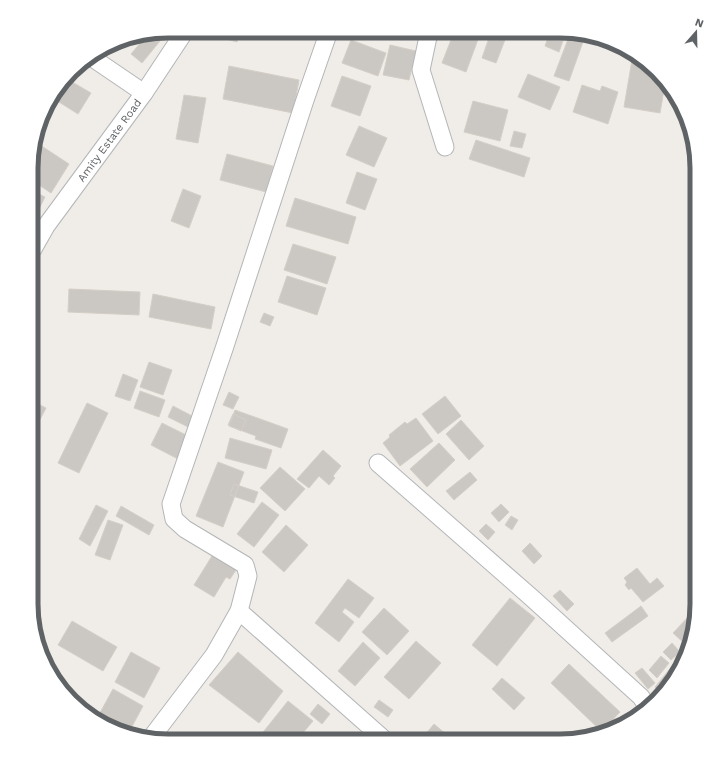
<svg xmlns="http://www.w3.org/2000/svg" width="728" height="772" font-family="'Work Sans',sans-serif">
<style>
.building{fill:#cbc8c4;stroke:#d4cec6}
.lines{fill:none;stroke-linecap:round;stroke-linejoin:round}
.minor-casing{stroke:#b3b5b8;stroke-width:19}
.minor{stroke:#fff;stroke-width:17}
.labels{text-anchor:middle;stroke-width:3;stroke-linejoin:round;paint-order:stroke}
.street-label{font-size:11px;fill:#5f6366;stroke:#fff}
.rim{fill:none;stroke:#5f6366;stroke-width:5}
</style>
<rect width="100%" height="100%" fill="#f0ede8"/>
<!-- building -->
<path class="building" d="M213,31H240L237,42L212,35Z
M454,32H476L480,34L466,72L442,63Z
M491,32H508L496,63L482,58Z
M550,32H566L559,52L545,46Z
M148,34H151L160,41L142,63L131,54Z
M570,34L584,39L569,81L554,76Z
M351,40L386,53L378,76L342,63Z
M390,45L416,51L409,80L383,75Z
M633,54L665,84L660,113L624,107Z
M229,66L299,80L293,113L223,99Z
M528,74L560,87L550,110L518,97Z
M342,76L371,86L360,116L331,106Z
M67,79L91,93L78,114L51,97Z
M582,85L600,91L602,86L618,92L608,124L573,112Z
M184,95L206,98L198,143L176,139Z
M473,101L508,110L500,141L464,132Z
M359,126L387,138L374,167L346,155Z
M514,131L526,134L522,148L510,146Z
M476,140L530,158L524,177L469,159Z
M34,141L69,164L51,193L33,181Z
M227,154L273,166L266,192L220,180Z
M357,172L377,179L365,210L346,203Z
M183,189L201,196L189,228L171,221Z
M33,191L45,197L33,221Z
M295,198L356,217L348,244L286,226Z
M293,244L336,257L327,284L284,270Z
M287,276L326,288L317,315L278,302Z
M69,289L140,292L139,315L68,312Z
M153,294L215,307L211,329L149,317Z
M264,313L274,317L270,326L260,322Z
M149,362L172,370L163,395L140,387Z
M123,374L138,380L130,401L115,396Z
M140,391L165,400L159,417L134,408Z
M229,392L239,397L233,409L223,405Z
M445,396L461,416L438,434L422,414Z
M32,401L46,408L32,435Z
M87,403L108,413L79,473L58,463Z
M173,406L194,417L188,427L168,417Z
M235,410L288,429L281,448L255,439L256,436L229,426Z
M233,414L246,420L241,431L228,425Z
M416,418L433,441L400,466L383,443L390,437L389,435L405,422L407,424Z
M461,420L484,446L469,460L446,434Z
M162,423L190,437L178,459L151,445Z
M230,438L272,450L266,469L225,458Z
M439,443L455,460L427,487L410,469Z
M323,450L341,466L333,476L335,478L329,485L319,476L309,488L297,479Z
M218,462L244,472L223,527L196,516Z
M280,467L305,489L285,511L260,488Z
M470,472L477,480L454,500L446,491Z
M234,484L258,492L254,503L230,495Z
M262,502L279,515L254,547L237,534Z
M501,504L509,512L499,522L491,513Z
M96,505L108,511L90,546L79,539Z
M121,506L154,525L149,535L116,516Z
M511,516L518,520L512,530L505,525Z
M108,520L123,525L110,560L95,555Z
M486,524L495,532L488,540L479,531Z
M286,525L308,545L284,572L262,552Z
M530,543L542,556L534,564L522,551Z
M212,556L236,570L230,579L226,577L214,597L194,585Z
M637,568L650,584L657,578L664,586L643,602L631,588L629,590L625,585L627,582L624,578Z
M348,579L374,598L359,618L345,608L342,612L354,622L339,642L315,623Z
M560,590L574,604L567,611L553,596Z
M510,598L535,618L497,666L472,645Z
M641,606L648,616L612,642L605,633Z
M384,608L409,631L387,655L362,632Z
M690,615L695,619L688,640L685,644L673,633Z
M72,621L117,647L103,671L58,645Z
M416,641L441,663L409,699L384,677Z
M363,642L380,658L355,686L338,671Z
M672,643L680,652L671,660L663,652Z
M686,649L679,672L660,692L655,687Z
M131,652L160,668L144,698L115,682Z
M238,652L283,691L259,723L209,685Z
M661,656L669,663L657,678L649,670Z
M569,664L620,712L604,729L600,730L551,683Z
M642,668L655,683L648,689L635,673Z
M502,678L525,698L514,710L492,689Z
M113,689L143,706L129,732L100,723L96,720Z
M379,700L393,710L388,717L374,707Z
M288,701L313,721L296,741H256Z
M318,704L330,714L322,724L310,714Z
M621,717L626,721L613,726Z
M434,724L447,735L442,741H420Z"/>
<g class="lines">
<!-- minor casing -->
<g class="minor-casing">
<g id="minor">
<path d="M429,32L421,70L445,147"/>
<path d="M91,57L144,93"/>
<path id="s1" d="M33,249L46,226L144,93L185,31"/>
<path d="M378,463L532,598L641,697L647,706"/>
<path d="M239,611L386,741"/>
<path d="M151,738L214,655L239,611L248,576L245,565L185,529L174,519L171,504L224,349L304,103L329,31"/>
</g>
</g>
<!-- minor -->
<use href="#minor" class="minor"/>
</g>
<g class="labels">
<!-- street labels -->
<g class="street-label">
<text dy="4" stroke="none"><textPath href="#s1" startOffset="133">Amity Estate Road</textPath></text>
</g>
</g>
<!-- crop -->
<path d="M0 0H728V772H0ZM168 38H560A130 130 0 0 1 690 168V604A130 130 0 0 1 560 734H168A130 130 0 0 1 38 604V168A130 130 0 0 1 168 38Z" fill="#fff" fill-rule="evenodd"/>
<path class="rim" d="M168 38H560A130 130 0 0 1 690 168V604A130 130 0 0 1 560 734H168A130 130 0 0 1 38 604V168A130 130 0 0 1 168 38Z"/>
<!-- north arrow -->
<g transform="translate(696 32) rotate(20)" stroke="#ffffff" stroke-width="3" paint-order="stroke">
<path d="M0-3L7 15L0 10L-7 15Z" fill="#5f6366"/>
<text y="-6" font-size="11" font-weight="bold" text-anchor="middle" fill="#5f6366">N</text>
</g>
</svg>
